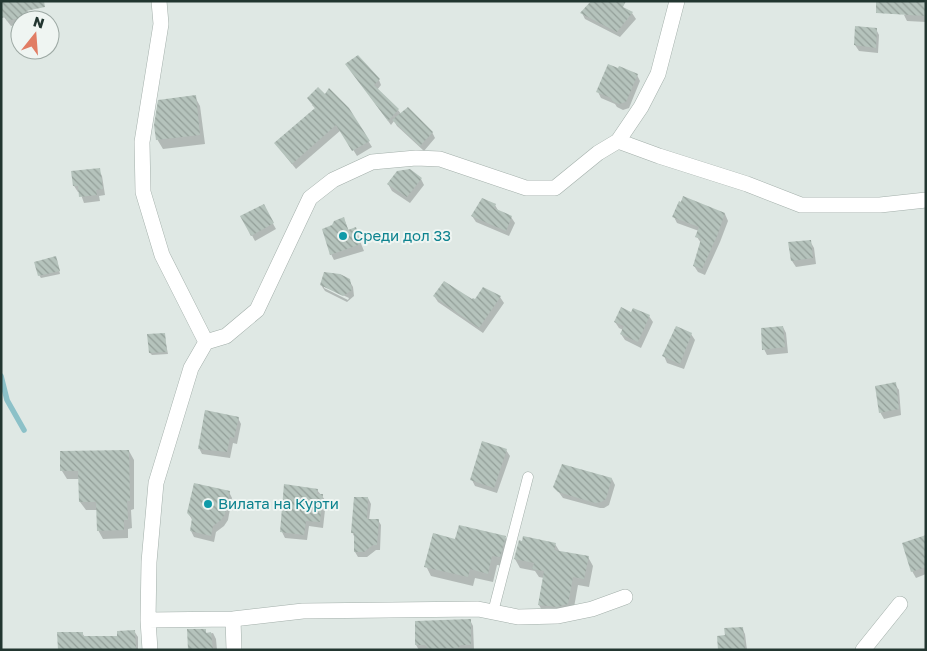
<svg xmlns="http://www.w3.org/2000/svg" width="927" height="651" font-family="'Golos Text',sans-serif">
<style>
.shadow{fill:#0003;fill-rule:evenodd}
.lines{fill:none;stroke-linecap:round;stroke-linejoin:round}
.stream{stroke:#8cc1c8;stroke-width:5.5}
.building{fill:url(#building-back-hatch)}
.service-casing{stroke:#a3afaa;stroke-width:11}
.minor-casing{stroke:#a3afaa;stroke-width:16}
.service{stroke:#fff;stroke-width:10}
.minor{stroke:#fff;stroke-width:15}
.culture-dot{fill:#0f9aa8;stroke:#eff5f2;stroke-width:2}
.labels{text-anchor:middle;stroke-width:4;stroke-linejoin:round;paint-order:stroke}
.culture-label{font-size:15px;fill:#0d838f;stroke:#eff5f2;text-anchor:start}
</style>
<defs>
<pattern id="building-back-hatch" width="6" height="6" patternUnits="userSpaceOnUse" patternTransform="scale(1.25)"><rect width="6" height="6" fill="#b5c3bc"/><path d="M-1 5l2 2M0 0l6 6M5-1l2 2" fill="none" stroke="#939f99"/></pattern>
</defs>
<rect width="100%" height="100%" fill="#dfe8e4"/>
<!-- shadow -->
<path class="shadow" d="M25,1L30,20H20V24L11,26L4,17Z
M926,4V22L907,21L904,15Z
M582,13H632L636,19L620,37L585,19Z
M876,29L879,35L878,53L859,51L855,45Z
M350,69L379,80L381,85L377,90L398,110L401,114L432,132L435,138L424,151L397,126L394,121L391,125Z
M637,75L640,81L629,108L623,110L617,107L615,104L601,98L598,92Z
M325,95L348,109L372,147L357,156L341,130L296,169L275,143L316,109L312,105Z
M195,97L200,106L205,144L163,149L157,139Z
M99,170L102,176L105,195L99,196L100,201L84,203L80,192H78L74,186Z
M421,179L424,185L410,203L392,191L388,184Z
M683,198L725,214L728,221L720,242L705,275L698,272L694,266L701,243L697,237L699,231L677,223L674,217Z
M495,205L499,212L511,217L515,223L509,236L476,222L472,216Z
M263,206L276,229L255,241L242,217Z
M344,219L349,231L355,229L364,251L334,260L331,254L333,226Z
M810,241L814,248L816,264L796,267L792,261Z
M57,260L60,274L41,278L39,275Z
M349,280L353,287L354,296L347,302L325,291L321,285ZM324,286L349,298L348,300L324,288Z
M434,296L473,301L500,297L504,303L483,333L438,302Z
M631,313L649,316L653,322L641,348L625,340L621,334L623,330L619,328L615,322Z
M783,327L786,333L788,353L767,355L764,349Z
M164,334L168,354L152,355L150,353Z
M691,334L695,340L684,369L667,363L664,356Z
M895,384L899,390L901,415L884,419L880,412Z
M238,418L241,424L237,444L233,443L230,458L202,454L199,448Z
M506,450L510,456L497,493L475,486L472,480Z
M129,451L134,460V509L131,510L132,528L128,529V538L103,539L98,530V510H86L80,502V479H67L62,471Z
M612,479L615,485L609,505L604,508H600L563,498L555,487Z
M317,490L326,501L323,528L309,526L307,540L285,538L282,532Z
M229,492L232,498L228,520L224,526L216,532L214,542L194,537L191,531L193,521L188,513Z
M368,498L371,504L369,520H378L381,525L380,550H376L367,557H358L355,552V538L352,532Z
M505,537L510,547L505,566L497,565L493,582L475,578L473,586L431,576L426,566L456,540Z
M926,537V574L916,578L912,571Z
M555,544L560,552L588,557L593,566L589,587L578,585L573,613L544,614L539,605L544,578L539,577L535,571L520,568L515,559Z
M470,620L473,626L474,650H419L416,645V622Z
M742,628L745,634L747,650H720L726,636Z
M205,630L207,634L213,633L216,639L217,650H189Z
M134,631L138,637V650H59L82,633L85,637H118Z"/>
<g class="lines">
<!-- stream -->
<path class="stream" d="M1,376L7,400L24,430"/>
</g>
<!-- building -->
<path class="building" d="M1,1H44L45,7L26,11L28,16L7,21L6,17L1,18Z
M591,1H626L623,7L633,12L617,32L580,13Z
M876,1H913L926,3V16L876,13Z
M855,26L877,28L876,48L854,45Z
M358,55L380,79L374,85L399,109L388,121L345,64Z
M608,64L618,68L619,66L638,74L626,102L619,104L612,101L611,98L596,92Z
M318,87L325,94L329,88L349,108L370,141L352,151L336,125L292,164L274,143L315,108L307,98Z
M196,95L200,135L156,140L154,125L158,100Z
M408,107L433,132L420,146L392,120Z
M100,168L103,189L96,190L97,195L79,197L78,186H73L71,171Z
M410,169L422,178L407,197L387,184L397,171Z
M683,196L725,213L717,236L702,269L693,266L701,239L695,237L699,227L672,217L679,201L681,202Z
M482,198L496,204L494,208L512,216L506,231L471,216Z
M264,204L274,223L251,236L240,216Z
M344,217L348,230L356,227L361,244L330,255L322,229L332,225L334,221Z
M811,240L813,258L791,261L788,242Z
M56,256L60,271L38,276L34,262Z
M324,272L340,274L350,279L352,290L343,296L320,285Z
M444,281L472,299L473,298L475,299L483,287L501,296L479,328L433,296Z
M621,307L631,312L633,308L650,315L638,342L620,334L624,326L614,322Z
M676,326L692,333L680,364L662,356Z
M783,326L785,347L762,350L761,328Z
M165,333L167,352L149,353L147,334Z
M896,382L899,409L879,413L875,386Z
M205,410L239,417L234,438L230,437L227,452L198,449Z
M482,441L507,449L494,488L470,480Z
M129,450L130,501H127L128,520H124V530L97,531L96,502H79L78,471H60V451Z
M562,464L612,478L606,499L601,502L595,503L558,492L553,487Z
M194,483L230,491L225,514L221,520L213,526L211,536L190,531L192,518L187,513Z
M284,484L318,489L317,494H323L320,522L306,521L304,535L280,532Z
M354,497H368L367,519H379L377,545H373L364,552H354V533H351Z
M459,525L506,536L500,557L492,556L488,574L470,569L468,577L424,567L433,533L455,539Z
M926,535V567L911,572L902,543Z
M523,536L556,543L554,550L589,556L584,579L573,577L568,604L557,607L538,605L544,571L532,569L534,563L514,559L519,540L522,541Z
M471,619V645H461L458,648L429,649L425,645H415V621Z
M743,627L745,650H718L717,636L725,635L724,628Z
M187,629H206V633L211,632L213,650H188Z
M135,630L136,650H58L57,632H83V636H117V631Z"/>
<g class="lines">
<!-- service casing -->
<g class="service-casing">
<path id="service" d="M493,612L528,477"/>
</g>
<!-- minor casing -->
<g class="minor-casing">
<path id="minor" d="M159,1L161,24L142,142L143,192L162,255L206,342
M618,141L659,156L747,184L801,205H880L926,200
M233,619L234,650
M148,620L233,619L303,611L478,609L518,617L558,616L592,609L625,597
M150,650L148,620L149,562L156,483L191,368L206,342L226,336L257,310L310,198L333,180L372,162L416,158L440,159L526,188H555L598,153L618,141L641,107L658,74L677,1
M863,650L900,604"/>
</g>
<!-- service -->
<use href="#service" class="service"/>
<!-- minor -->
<use href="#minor" class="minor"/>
</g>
<!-- markers -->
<g class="culture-dot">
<circle cx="343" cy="236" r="5"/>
<circle cx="208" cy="504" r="5"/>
</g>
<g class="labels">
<!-- culture labels -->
<g class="culture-label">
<text x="353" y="241">Среди дол 33</text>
<text x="218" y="509">Вилата на Курти</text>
</g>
</g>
<!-- border -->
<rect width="927" height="651" fill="none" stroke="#223630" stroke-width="5"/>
<!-- north arrow -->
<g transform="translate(35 35) rotate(17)"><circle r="24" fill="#eff5f2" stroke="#9da9a4"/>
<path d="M0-4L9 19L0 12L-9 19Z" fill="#e17d64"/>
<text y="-8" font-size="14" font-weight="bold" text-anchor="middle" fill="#223630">N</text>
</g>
</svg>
